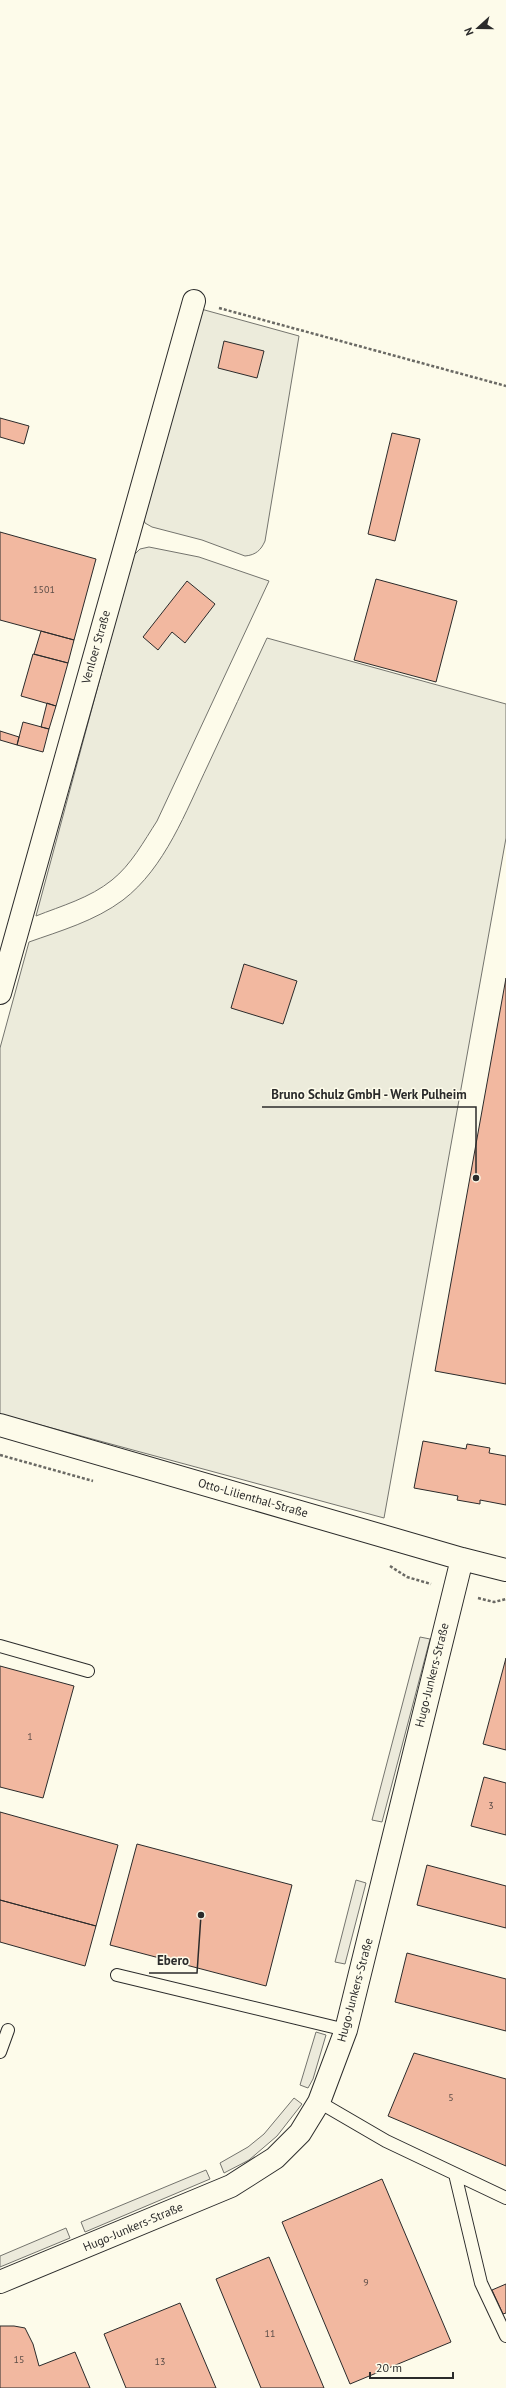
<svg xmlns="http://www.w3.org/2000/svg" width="506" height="2388" font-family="'PT Sans',sans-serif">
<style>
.green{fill:#ecebdb;stroke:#74746e}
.parking{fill:#eceadb;stroke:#74746e}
.building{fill:#f2b8a0;stroke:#2b2b2b}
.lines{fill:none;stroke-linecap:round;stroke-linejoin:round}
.lane-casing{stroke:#2b2b2b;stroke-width:14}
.street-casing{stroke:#2b2b2b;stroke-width:24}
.path{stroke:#6a6964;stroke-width:2.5;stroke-dasharray:3 2;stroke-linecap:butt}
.lane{stroke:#fdfbea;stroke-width:12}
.street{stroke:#fdfbea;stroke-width:22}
.labels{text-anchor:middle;stroke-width:3;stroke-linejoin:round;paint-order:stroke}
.number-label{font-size:10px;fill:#5d4e48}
.street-label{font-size:12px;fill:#2b2b2b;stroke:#fdfbea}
.leader{fill:none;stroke:#2b2b2b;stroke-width:1.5}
.callout-dot{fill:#2b2b2b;stroke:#fdfbea;stroke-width:1.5}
.callout-label{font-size:13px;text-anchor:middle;font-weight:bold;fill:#2b2b2b;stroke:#fdfbea;stroke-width:3;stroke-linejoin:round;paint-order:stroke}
</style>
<rect width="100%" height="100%" fill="#fdfbea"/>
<!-- green -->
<path class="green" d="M201,309L299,336L265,541C261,550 256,555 245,556L202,540L152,527L145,523L144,520Z
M149,547L199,557L269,581L157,821C144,841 131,865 112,880C90,898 61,906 36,916L133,556L140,549Z
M267,638L506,704V838L384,1518L0,1414V1048L29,942C60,931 95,921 123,900C165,868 186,811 208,765C228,723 247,680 267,638Z"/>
<!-- parking -->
<path class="parking" d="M420,1637L430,1639L382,1822L372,1820Z
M356,1880L366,1883L345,1964L335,1962Z
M316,2032L326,2035L313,2079L308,2088L300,2085Z
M294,2098L302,2104L277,2136L249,2160L224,2173L220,2163L248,2147L264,2134Z
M206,2170L210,2179L85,2232L81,2222Z
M66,2228L70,2238L0,2267V2256Z"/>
<!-- building -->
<path class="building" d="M224,341L264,351L257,378L218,368Z
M0,418L29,426L24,444L0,437Z
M392,433L420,439L395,541L368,534Z
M0,532L96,559L74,640L0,620Z
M376,579L457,601L436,682L354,660Z
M187,581L215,604L185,643L172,632L158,650L143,637Z
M41,631L74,640L68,663L34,654Z
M33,654L68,663L56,706L21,696Z
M47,703L56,706L49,729L41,727Z
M23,722L49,729L43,752L17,745Z
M0,731L19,737L17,745L0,740Z
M244,964L297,981L283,1024L231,1008Z
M506,978V1384L435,1371Z
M423,1441L466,1449L467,1444L490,1448L489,1453L506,1456V1505L480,1500V1504L457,1500L458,1496L414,1488Z
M506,1658V1750L483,1744Z
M0,1666L74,1686L43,1798L0,1787Z
M484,1777L506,1783V1835L471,1826Z
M0,1812L118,1845L96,1926L0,1900Z
M137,1844L292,1885L266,1986L110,1945Z
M427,1865L506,1886V1928L417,1905Z
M0,1900L96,1926L85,1966L0,1942Z
M407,1953L506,1979V2031L395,2002Z
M414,2053L506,2079V2166L388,2116Z
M382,2179L451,2342L350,2384L282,2222Z
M269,2257L324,2388H261L216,2279Z
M506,2284V2313L503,2314L492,2290Z
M180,2303L216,2388H126L104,2334Z
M0,2326H14L25,2328L33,2344L39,2366L75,2352L90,2388H0Z"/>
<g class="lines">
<!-- lane casing -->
<g class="lane-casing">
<path id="lane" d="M0,1646L88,1671
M117,1975L346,2030
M0,2052L8,2030
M319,2102L386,2141L506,2198
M455,2174L481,2283L506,2336"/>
</g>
<!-- street casing -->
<g class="street-casing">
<path id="street" d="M0,993L194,301
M0,1425L462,1559L506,1570
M0,2282L231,2186L275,2158L300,2133L319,2102L346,2030L462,1559"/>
</g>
<!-- path -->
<path class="path" d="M219,308L506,386
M0,1455L93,1481
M390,1566L407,1577L431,1584
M478,1598L494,1602L506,1599"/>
<!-- lane -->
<use href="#lane" class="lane"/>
<!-- street -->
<use href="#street" class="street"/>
</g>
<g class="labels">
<!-- number labels -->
<g class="number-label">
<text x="44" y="593">1501</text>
<text x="30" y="1740">1</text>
<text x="491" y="1809">3</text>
<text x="451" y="2101">5</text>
<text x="366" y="2286">9</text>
<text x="270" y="2337">11</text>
<text x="19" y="2363">15</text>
<text x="160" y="2365">13</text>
</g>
<!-- street labels -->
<g class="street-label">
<text transform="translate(96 647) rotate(-74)" y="4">Venloer Straße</text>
<text transform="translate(253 1498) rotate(16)" y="4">Otto-Lilienthal-Straße</text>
<text transform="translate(432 1675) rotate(-76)" y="4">Hugo-Junkers-Straße</text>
<text transform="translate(355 1990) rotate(-75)" y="4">Hugo-Junkers-Straße</text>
<text transform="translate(133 2227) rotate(-23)" y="4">Hugo-Junkers-Straße</text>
</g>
</g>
<!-- callouts -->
<path class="leader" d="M476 1178L476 1107H262M201 1915L197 1973H149"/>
<g class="callout-dot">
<circle cx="476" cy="1178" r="4"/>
<circle cx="201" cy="1915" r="4"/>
</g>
<g class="callout-label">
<text x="369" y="1099">Bruno Schulz GmbH - Werk Pulheim</text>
<text x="173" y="1965">Ebero</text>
</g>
<!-- north arrow -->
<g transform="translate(478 28) rotate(249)" stroke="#fdfbea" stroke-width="3" paint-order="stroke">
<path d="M0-3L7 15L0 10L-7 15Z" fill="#2b2b2b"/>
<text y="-6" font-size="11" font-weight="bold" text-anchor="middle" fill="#2b2b2b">N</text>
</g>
<!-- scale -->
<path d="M370 2372v6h83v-6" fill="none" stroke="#2b2b2b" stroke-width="2"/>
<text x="376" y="2372" font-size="12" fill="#2b2b2b" stroke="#fdfbea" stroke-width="3" paint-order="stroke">20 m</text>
</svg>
